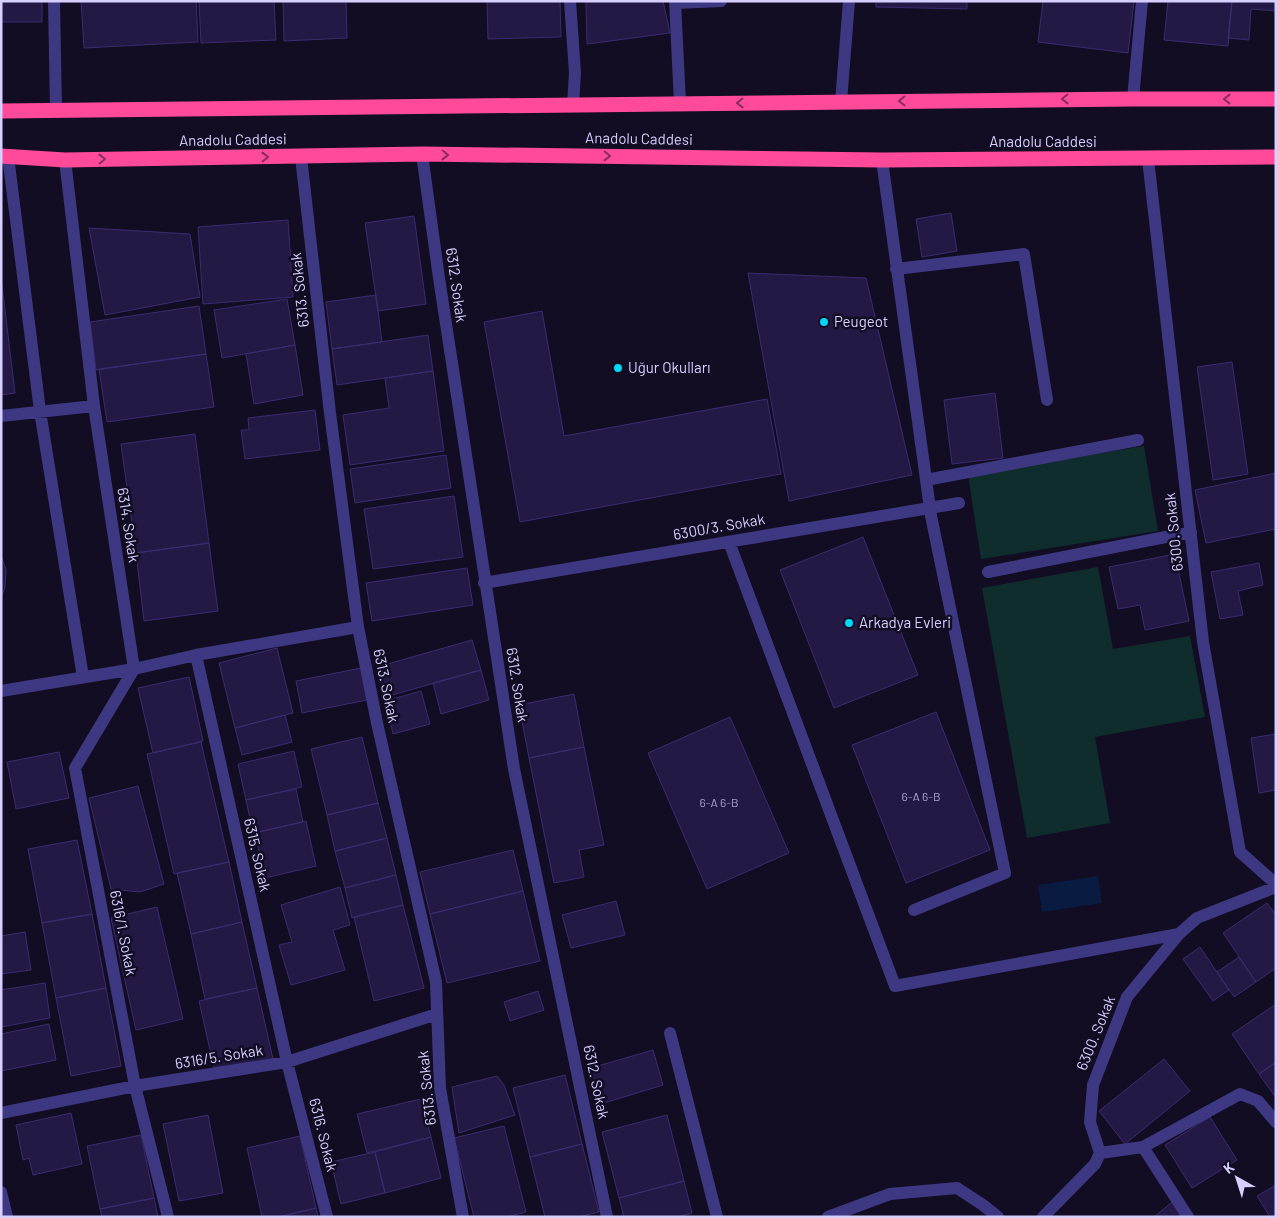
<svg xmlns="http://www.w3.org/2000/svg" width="1277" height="1218" font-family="Barlow,sans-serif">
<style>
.green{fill:#102d2d}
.water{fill:#091b41}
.building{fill:#241944;stroke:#3c2b71}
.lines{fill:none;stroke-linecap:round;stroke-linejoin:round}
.minor{stroke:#3e3883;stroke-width:12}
.highway{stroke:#ff4a9a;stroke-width:15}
.oneway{stroke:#882c5e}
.poi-dot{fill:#00d7fa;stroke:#120d23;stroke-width:2}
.labels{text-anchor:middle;stroke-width:5;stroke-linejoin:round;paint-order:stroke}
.number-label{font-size:12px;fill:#aaa2d0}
.street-label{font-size:15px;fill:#d7cfff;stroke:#120d23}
.poi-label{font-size:15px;fill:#d7cfff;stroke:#120d23;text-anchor:start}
</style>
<rect width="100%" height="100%" fill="#120d23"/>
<!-- green -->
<path class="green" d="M1144,446L1158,531L981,559L968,475Z
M1098,567L1113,649L1190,636L1205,717L1095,737L1110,823L1027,838L982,588Z"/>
<!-- water -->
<path class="water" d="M1098,876L1102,903L1042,912L1038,885Z"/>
<!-- building -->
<path class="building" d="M1,1H42V22H1Z
M81,1H196L198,42L84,48Z
M199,1H274L276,40L201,43Z
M283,1H346L347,38L284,41Z
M487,1H560L561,37L488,39Z
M586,1H663L670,33L587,44Z
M876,1H967V9L876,7Z
M1043,1H1134L1128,53L1038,42Z
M1168,1H1232L1228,46L1164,40Z
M1232,1H1276V11L1251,9L1249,40L1228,38Z
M951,213L957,251L922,257L916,219Z
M414,216L426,304L378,311L365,223Z
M288,220L293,297L203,304L198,227Z
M89,228L190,234L200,297L105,315Z
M748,273L866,278L912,475L789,501Z
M1,277L15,393L1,395Z
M376,295L382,342L332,349L326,302Z
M287,299L295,345L222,358L214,310Z
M199,306L206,354L96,370L90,322Z
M542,311L564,436L767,399L781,474L520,522L484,322Z
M428,335L433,371L337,385L332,349Z
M295,345L303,395L254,404L246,354Z
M206,354L214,407L107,422L99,369Z
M1232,362L1248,474L1213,480L1197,367Z
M433,371L444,451L350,465L343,415L389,408L385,378Z
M995,393L1003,458L952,464L944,400Z
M315,410L320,450L245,459L241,430H249L248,418Z
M195,434L209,543L136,553L121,444Z
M446,455L451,488L355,503L350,469Z
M1276,473V529L1206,543L1195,490Z
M454,496L463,557L373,569L364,509Z
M863,537L918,675L834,708L780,570Z
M209,543L218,611L144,621L136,553Z
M1175,554L1189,621L1145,630L1140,605L1118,609L1109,567Z
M1,556L6,570L5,587L1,599Z
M1259,563L1263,585L1238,591L1243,615L1220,619L1211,572Z
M467,568L473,605L372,621L366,583Z
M472,640L481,670L385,697L377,667Z
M277,648L293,713L235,728L219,663Z
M361,668L367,700L302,713L296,681Z
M481,670L489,700L441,714L433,683Z
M189,677L203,741L153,753L138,688Z
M421,691L430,724L393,734L385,701Z
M574,694L584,747L529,758L519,705Z
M936,712L990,850L906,883L852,745Z
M285,715L292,742L242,755L235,728Z
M730,717L789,853L707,889L648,753Z
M1276,734V790L1259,793L1251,738Z
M362,737L378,803L327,815L311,749Z
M201,742L229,862L174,874L147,754Z
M584,747L604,845L579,850L584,877L554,883L529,758Z
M294,751L302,787L246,800L238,764Z
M59,752L69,798L16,809L7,762Z
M138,786L164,884L140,892L111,889L89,798Z
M296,789L303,822L253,833L246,800Z
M378,803L387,838L335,851L327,815Z
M306,821L316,866L265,878L255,833Z
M387,838L396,875L345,888L335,851Z
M77,840L92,914L42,923L28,849Z
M513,850L523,891L430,914L420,872Z
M229,862L242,922L191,934L177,873Z
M396,875L403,905L352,918L345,888Z
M340,887L350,925L333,930L345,970L291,985L279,945L292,942L281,905Z
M523,891L540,961L447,983L430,914Z
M616,901L625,935L571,948L562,915Z
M1267,903L1276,915V968L1256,982L1223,933Z
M403,905L424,988L374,1001L354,917Z
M157,907L183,1019L136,1030L111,918Z
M92,914L106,988L56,998L42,923Z
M242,922L257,988L205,999L191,934Z
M25,932L31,970L1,974V936Z
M1200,947L1229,990L1213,1001L1183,959Z
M1239,957L1256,982L1234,997L1217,972Z
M45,983L50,1018L1,1027V990Z
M106,988L121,1066L71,1076L56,998Z
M257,988L273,1059L215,1072L199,1001Z
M538,991L544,1010L510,1021L504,1002Z
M1276,1004V1062L1259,1074L1232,1034Z
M49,1024L56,1060L1,1071V1034Z
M653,1050L663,1085L601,1104L591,1068Z
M1164,1059L1190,1091L1125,1144L1099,1111Z
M1276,1062V1098L1259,1074Z
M565,1075L582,1144L530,1157L513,1088Z
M497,1076L504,1085L515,1115L459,1133L452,1087Z
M421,1099L431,1137L367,1153L357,1114Z
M71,1113L82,1164L33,1175L29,1158L23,1160L16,1125Z
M208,1115L223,1193L179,1201L163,1124Z
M667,1115L684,1181L619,1198L602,1132Z
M1210,1117L1237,1160L1192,1188L1165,1145Z
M504,1126L526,1212L506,1217H474L454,1138Z
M141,1135L154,1198L100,1209L87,1146Z
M300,1136L316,1208L278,1217H262L247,1148Z
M431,1137L441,1178L385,1193L375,1152Z
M582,1144L599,1212L578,1217H545L530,1157Z
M375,1152L385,1193L341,1204L331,1162Z
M684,1181L692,1213L677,1217H624L619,1198Z
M1276,1185V1217H1270L1257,1196Z
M154,1198L158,1217H102L100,1209Z
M1172,1202L1184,1217H1154Z
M316,1208L318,1217H278Z"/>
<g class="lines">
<!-- minor -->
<path class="minor" d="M54,1L56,111
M570,1L575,73L573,105
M675,1L680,103
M675,3L721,1
M1133,99L1142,1
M841,102L849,1
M422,154L439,278L514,769L607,1217
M8,156L40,411L83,677
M301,157L330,413L358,627L377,723L436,982L440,1088L463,1217
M1148,159L1203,642L1240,852L1276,884
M65,160L94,406L134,669L196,655L358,627
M882,160L931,516L1005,873L914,910
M896,269L1024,254L1047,400
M1,416L94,406
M926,480L1138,440
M729,542L895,986L1179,934
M988,572L1191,532
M484,583L959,503
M196,655L287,1062L327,1217
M134,669L75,768L135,1086L168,1217
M1,691L134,669
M670,1033L717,1217
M1,1113L135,1086L287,1062L437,1014
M1143,1147L1188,1217
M1100,1153L1143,1147L1240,1094L1258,1101L1276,1122
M1,1192L7,1217
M828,1217L890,1194L957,1188L983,1205L998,1217
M1043,1217L1095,1164L1100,1153L1090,1122L1093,1085L1127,997L1179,934L1197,918L1276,887"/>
<!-- highway -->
<path class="highway" d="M1,111L1133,99H1276
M1,156L65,160L422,154L882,160L1276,157"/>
</g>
<!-- one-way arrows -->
<defs><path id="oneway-chevron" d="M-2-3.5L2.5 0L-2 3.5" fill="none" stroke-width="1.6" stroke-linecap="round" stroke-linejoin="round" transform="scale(1.25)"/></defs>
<g class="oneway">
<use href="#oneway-chevron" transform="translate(1065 99) rotate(179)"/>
<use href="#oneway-chevron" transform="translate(1227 99) rotate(-180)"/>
<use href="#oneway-chevron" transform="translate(902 101) rotate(179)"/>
<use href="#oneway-chevron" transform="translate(740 103) rotate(179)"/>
<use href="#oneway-chevron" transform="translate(445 155) rotate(1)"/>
<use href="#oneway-chevron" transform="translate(607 156) rotate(1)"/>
<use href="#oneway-chevron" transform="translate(265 157) rotate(-1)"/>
<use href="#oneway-chevron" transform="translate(102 159) rotate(-1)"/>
</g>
<!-- markers -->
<g class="poi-dot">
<circle cx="824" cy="322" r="5"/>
<circle cx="618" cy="368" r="5"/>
<circle cx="849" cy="623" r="5"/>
</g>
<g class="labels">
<!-- number labels -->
<g class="number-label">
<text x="921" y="801">6-A 6-B</text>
<text x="719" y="807">6-A 6-B</text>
</g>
<!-- street labels -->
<g class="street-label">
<text transform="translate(639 139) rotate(1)" y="5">Anadolu Caddesi</text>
<text transform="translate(233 140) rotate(-1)" y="5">Anadolu Caddesi</text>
<text x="1043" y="147">Anadolu Caddesi</text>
<text transform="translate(456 285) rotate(82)" y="5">6312. Sokak</text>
<text transform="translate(300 290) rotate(-96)" y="5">6313. Sokak</text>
<text transform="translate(128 525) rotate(81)" y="5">6314. Sokak</text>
<text transform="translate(719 527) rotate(-10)" y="5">6300/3. Sokak</text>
<text transform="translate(1174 532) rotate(-96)" y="5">6300. Sokak</text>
<text transform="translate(517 685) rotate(81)" y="5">6312. Sokak</text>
<text transform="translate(386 686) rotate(78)" y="5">6313. Sokak</text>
<text transform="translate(257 855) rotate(77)" y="5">6315. Sokak</text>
<text transform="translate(123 933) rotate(79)" y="5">6316/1. Sokak</text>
<text transform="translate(1096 1033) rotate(-68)" y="5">6300. Sokak</text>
<text transform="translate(219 1057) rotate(-9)" y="5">6316/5. Sokak</text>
<text transform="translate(596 1082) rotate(78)" y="5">6312. Sokak</text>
<text transform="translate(427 1088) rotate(-96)" y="5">6313. Sokak</text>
<text transform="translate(323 1135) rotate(76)" y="5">6316. Sokak</text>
</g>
<!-- poi labels -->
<g class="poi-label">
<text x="834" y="327">Peugeot</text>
<text x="628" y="373">Uğur Okulları</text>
<text x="859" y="628">Arkadya Evleri</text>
</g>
</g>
<!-- border -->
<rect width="1277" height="1218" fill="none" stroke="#d7cfff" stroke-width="5"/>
<!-- north arrow -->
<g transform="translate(1237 1178) rotate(321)" stroke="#120d23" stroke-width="4" paint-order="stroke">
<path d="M0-4L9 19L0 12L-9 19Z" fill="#d7cfff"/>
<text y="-8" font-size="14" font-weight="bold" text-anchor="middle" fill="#d7cfff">K</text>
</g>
</svg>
